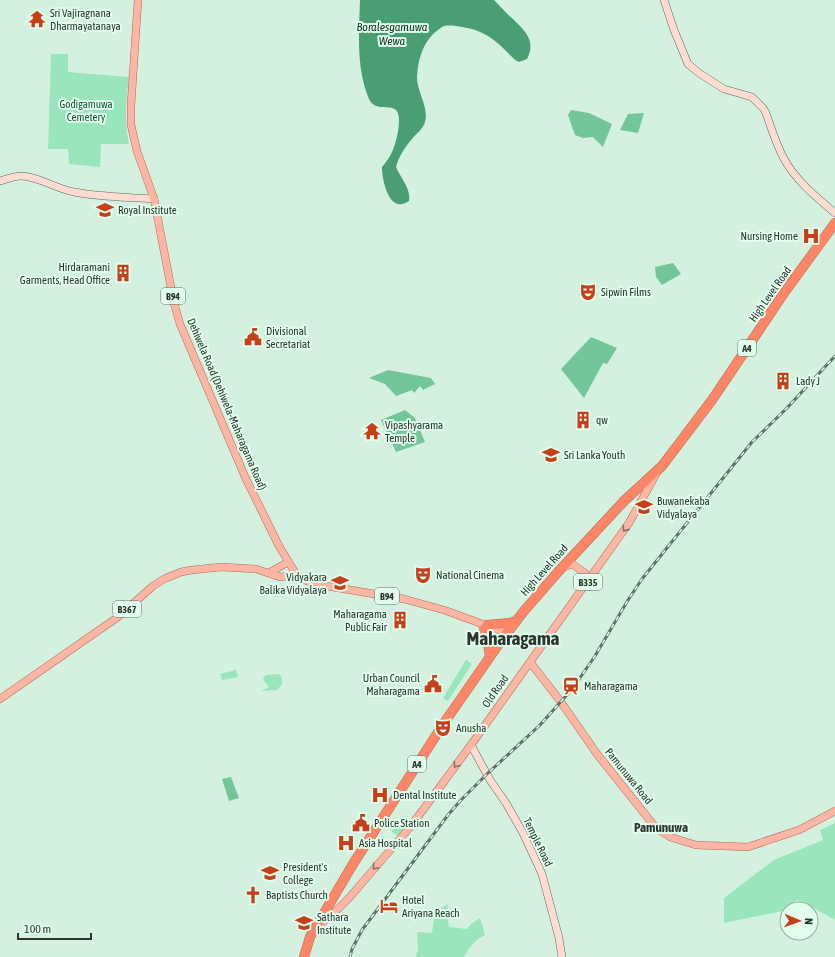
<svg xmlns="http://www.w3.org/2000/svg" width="835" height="957" font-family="'Asap Condensed',sans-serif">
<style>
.green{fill:#9ae6bc}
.forest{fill:#73c69a}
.water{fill:#4a9e74}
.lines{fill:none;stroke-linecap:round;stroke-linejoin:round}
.secondary-casing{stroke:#526b5d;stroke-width:8}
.primary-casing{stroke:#b46a53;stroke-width:8}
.highway-casing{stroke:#b46a53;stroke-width:10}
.secondary{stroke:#ffdbd1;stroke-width:7}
.primary{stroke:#feb6a4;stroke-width:7}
.highway{stroke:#fe8667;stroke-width:9}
.rail-casing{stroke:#617167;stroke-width:3}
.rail{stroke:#e1fdec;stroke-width:1.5;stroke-dasharray:4.5;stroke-linecap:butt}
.oneway{stroke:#8a7064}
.labels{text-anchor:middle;stroke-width:4;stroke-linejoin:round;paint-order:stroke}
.shield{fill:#e1fdec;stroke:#627268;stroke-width:1}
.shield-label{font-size:10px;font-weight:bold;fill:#2b362f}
.poi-label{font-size:11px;fill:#2b362f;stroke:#e1fdec;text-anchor:start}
.park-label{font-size:11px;fill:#19583b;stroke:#e1fdec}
.street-label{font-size:11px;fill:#2b362f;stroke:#e1fdec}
.water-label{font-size:12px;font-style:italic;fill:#0e3321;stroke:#e1fdec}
.quarter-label{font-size:13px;font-weight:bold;fill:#2b362f;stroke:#e1fdec}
.town-label{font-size:19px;font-weight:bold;fill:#2b362f;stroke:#e1fdec}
</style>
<rect width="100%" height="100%" fill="#d4f0df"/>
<!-- green -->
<path class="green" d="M51,54H68V72L129,77C126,100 124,121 129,144H101L100,167L69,164L68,149H48Z
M466,660L472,664L448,701L443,698Z
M236,670L238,677L222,680L220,674Z
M279,674L282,678V684L277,690L261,691L269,687L266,683L264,681L263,678L266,675Z
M402,816L409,821L398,836L391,831Z
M835,823V920L803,902L797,900L786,907L787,910L724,923V898L774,860L823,840L820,830Z
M448,904L447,915L449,927L467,929L471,924L480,918L485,935C476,939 468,948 464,957H415L418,951L417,933L419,932L432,933L435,911Z"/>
<!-- forest -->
<path class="forest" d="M571,110L589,113L612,124L603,147L593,137L583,138L575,135L568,115Z
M644,113L638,133L620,130L628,114Z
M673,263L681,274L662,285L656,277L655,267Z
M591,337L617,348L607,364L603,363L584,398L561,369Z
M388,370L431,378L435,384L423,390L420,386L414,393L412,390L396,396L385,384L369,378Z
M405,410L415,418L425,442L396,452L381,420Z
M231,777L239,798L229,801L222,779Z"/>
<!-- water -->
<path class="water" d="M360,0H494C501,7 507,14 514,20C526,32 536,41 527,59L519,62L515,60C507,52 498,42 488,36C480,31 471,28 462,27C457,26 450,25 444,26C441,27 437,31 434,33C422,45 418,60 417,77C417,93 429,106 425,122C423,129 417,133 412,139C405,147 399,156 396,167C401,179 411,188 409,201C389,215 382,180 382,167C386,162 390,157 392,152C396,144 403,117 396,110C389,104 375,112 369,99C356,68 359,34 360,0Z"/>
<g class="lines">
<!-- secondary casing -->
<g class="secondary-casing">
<path id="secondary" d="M664,0L674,30L688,64L699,73L724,89L752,97L763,108L766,113C771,128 776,143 783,157C795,180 816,197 835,213
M0,181C7,179 14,176 21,176C38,176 56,189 74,192C100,197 127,197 154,199
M471,745L490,780L506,803L523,833L542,874L559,938L562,957"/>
</g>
<!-- primary casing -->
<g class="primary-casing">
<path id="primary" d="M138,0L131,105V125L137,151L154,199L174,303L180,324L246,479L279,546L296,574L305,580L315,584L404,599L444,610L507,633
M564,567L572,564L585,573L588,581
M269,573L288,562
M483,628L501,641
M530,662L561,702L597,754L656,828L670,837L696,845L748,847L799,830L835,811
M0,699L118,617L153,586L164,579L181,572L192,570L221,567L256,569L280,577L287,576L295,572
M318,926L334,913L349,898L411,826L471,745L629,523L656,474"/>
</g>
<!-- highway casing -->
<g class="highway-casing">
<path id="highway" d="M487,625L510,623L516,621
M484,629L488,642L490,657
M304,957L310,937L353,864L444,723L501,641L524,611L558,572L625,500L662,466L712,400L784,293L835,223"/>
</g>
<!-- secondary -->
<use href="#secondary" class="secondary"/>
<!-- primary -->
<use href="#primary" class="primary"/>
<!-- highway -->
<use href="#highway" class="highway"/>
<!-- rail casing -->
<g class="rail-casing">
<path id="rail" d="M350,957L352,949L362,930L448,815L461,800L487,774L540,725L573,688L595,656L628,600L642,579L752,442L787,408L835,356"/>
</g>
<!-- rail -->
<use href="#rail" class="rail"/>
</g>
<!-- one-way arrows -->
<defs><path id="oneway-chevron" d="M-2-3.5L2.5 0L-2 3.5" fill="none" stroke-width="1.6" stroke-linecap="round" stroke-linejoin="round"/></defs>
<g class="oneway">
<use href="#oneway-chevron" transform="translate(625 529) rotate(125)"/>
<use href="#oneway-chevron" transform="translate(456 765) rotate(126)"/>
<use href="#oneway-chevron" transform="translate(375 867) rotate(131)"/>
</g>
<!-- icons -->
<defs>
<g id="temple-bare" transform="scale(1.38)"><path d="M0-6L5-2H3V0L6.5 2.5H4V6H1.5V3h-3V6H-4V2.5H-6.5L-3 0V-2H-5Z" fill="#c73e18" stroke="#e1fdec" stroke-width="2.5" paint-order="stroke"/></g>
<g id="university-bare" transform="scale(1.38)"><path d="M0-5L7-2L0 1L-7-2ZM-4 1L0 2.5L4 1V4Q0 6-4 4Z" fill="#c73e18" stroke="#e1fdec" stroke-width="2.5" paint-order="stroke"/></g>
<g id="hospital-bare" transform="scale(1.38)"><path d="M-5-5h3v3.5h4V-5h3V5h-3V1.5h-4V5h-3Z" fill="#c73e18" stroke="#e1fdec" stroke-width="2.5" paint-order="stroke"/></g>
<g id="building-bare" transform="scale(1.38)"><path d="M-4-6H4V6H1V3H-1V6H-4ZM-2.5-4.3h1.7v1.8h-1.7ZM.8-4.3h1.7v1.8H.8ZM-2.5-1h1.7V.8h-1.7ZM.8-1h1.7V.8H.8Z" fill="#c73e18" stroke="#e1fdec" stroke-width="2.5" paint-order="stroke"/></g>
<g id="theatre-bare" transform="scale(1.38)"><path d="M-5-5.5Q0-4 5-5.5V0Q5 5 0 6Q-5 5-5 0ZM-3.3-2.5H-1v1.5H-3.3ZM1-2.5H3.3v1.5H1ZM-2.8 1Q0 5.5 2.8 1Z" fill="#c73e18" stroke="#e1fdec" stroke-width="2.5" paint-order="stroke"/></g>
<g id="civic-bare" transform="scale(1.38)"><path d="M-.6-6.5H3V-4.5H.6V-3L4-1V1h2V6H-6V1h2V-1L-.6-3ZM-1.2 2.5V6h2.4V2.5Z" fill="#c73e18" stroke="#e1fdec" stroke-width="2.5" paint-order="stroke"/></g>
<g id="school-bare" transform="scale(1.38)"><path d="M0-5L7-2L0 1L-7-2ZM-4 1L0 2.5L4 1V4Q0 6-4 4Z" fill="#c73e18" stroke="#e1fdec" stroke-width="2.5" paint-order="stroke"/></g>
<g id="station-bare" transform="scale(1.38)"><path d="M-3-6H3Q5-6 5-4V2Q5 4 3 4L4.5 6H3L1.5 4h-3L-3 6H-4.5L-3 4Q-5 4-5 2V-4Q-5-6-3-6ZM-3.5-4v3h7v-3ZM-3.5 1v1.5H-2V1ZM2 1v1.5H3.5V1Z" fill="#c73e18" stroke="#e1fdec" stroke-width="2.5" paint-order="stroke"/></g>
<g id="church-bare" transform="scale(1.38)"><path d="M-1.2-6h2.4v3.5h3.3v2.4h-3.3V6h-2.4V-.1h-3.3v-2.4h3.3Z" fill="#c73e18" stroke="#e1fdec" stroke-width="2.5" paint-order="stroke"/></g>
<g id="hotel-bare" transform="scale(1.38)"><path d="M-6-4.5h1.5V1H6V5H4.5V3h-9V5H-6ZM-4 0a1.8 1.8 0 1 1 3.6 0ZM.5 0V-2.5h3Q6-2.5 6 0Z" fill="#c73e18" stroke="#e1fdec" stroke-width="2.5" paint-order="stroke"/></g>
</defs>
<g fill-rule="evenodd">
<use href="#temple-bare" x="37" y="19"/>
<use href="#university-bare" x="105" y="210"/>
<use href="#hospital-bare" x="811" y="236"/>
<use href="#building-bare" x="123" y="273"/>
<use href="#theatre-bare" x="588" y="292"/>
<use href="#civic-bare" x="253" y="337"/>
<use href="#building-bare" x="783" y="381"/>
<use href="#building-bare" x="583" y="420"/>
<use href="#temple-bare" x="372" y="431"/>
<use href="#university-bare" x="551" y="455"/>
<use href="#school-bare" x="644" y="507"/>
<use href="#theatre-bare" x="423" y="575"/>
<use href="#school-bare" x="340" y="583"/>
<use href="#building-bare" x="400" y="620"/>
<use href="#civic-bare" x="433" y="684"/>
<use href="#station-bare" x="571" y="686"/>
<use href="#theatre-bare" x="443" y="728"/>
<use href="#hospital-bare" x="380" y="795"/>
<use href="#civic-bare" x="361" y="823"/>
<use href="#hospital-bare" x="346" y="843"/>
<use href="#school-bare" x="270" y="873"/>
<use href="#church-bare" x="253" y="895"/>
<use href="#hotel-bare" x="389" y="906"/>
<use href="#school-bare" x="304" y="923"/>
</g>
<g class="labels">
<!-- shield labels -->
<g class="shield">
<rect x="161" y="288" width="24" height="16" rx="3"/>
<rect x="738" y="340" width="18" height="16" rx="3"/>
<rect x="574" y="574" width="28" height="16" rx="3"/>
<rect x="375" y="588" width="24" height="16" rx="3"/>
<rect x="113" y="601" width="28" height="16" rx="3"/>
<rect x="408" y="756" width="18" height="16" rx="3"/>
</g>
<g class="shield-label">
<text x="173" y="300">B94</text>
<text x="747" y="352">A4</text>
<text x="588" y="586">B335</text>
<text x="387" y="600">B94</text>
<text x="127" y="613">B367</text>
<text x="417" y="768">A4</text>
</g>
<!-- poi labels -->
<g class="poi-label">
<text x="50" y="17">Sri Vajiragnana<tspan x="50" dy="13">Dharmayatanaya</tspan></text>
<text x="118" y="214">Royal Institute</text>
<text x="798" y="240" text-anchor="end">Nursing Home</text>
<text x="110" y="271" text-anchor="end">Hirdaramani<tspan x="110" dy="13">Garments, Head Office</tspan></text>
<text x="601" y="296">Sipwin Films</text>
<text x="266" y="335">Divisional<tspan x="266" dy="13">Secretariat</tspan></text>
<text x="796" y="385">Lady J</text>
<text x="596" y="424">qw</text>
<text x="385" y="429">Vipashyarama<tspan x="385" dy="13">Temple</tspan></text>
<text x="564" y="459">Sri Lanka Youth</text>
<text x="657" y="505">Buwanekaba<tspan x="657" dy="13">Vidyalaya</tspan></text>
<text x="436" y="579">National Cinema</text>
<text x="327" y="581" text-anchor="end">Vidyakara<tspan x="327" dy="13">Balika Vidyalaya</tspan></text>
<text x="387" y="618" text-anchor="end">Maharagama<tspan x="387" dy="13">Public Fair</tspan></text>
<text x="420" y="682" text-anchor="end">Urban Council<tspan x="420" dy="13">Maharagama</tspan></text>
<text x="584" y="690">Maharagama</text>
<text x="456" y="732">Anusha</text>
<text x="393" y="799">Dental Institute</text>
<text x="374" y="827">Police Station</text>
<text x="359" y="847">Asia Hospital</text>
<text x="283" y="871">President's<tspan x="283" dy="13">College</tspan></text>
<text x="266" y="899">Baptists Church</text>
<text x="402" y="904">Hotel<tspan x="402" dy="13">Ariyana Reach</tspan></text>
<text x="317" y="921">Sathara<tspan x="317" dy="13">Institute</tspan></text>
</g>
<!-- park labels -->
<g class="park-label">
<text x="86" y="108">Godigamuwa<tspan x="86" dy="13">Cemetery</tspan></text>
</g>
<!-- street labels -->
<g class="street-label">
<text transform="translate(770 294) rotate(-55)" y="4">High Level Road</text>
<text transform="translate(227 404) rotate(67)" y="4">Dehiwela Road (Dehiwela-Maharagama Road)</text>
<text transform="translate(544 570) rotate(-48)" y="4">High Level Road</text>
<text transform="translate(495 691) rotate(-55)" y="4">Old Road</text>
<text transform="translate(629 776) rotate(51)" y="4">Pamunuwa Road</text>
<text transform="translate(538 842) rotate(64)" y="4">Temple Road</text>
</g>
<!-- water labels -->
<g class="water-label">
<text x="392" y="31">Boralesgamuwa<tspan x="392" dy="14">Wewa</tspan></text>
</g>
<!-- quarter labels -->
<g class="quarter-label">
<text x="661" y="832">Pamunuwa</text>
</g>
<!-- town labels -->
<g class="town-label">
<text x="513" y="645">Maharagama</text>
</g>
</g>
<!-- north arrow -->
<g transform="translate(799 921) rotate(92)"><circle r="19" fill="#e1fdec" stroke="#98ada0"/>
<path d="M0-3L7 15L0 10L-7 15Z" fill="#c73e18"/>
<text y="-6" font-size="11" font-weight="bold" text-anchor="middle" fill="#2b362f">N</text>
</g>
<!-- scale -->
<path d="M18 933v6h73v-6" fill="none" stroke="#2b362f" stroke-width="2"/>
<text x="24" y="933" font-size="12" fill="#2b362f" stroke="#e1fdec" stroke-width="3" paint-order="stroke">100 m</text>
</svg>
